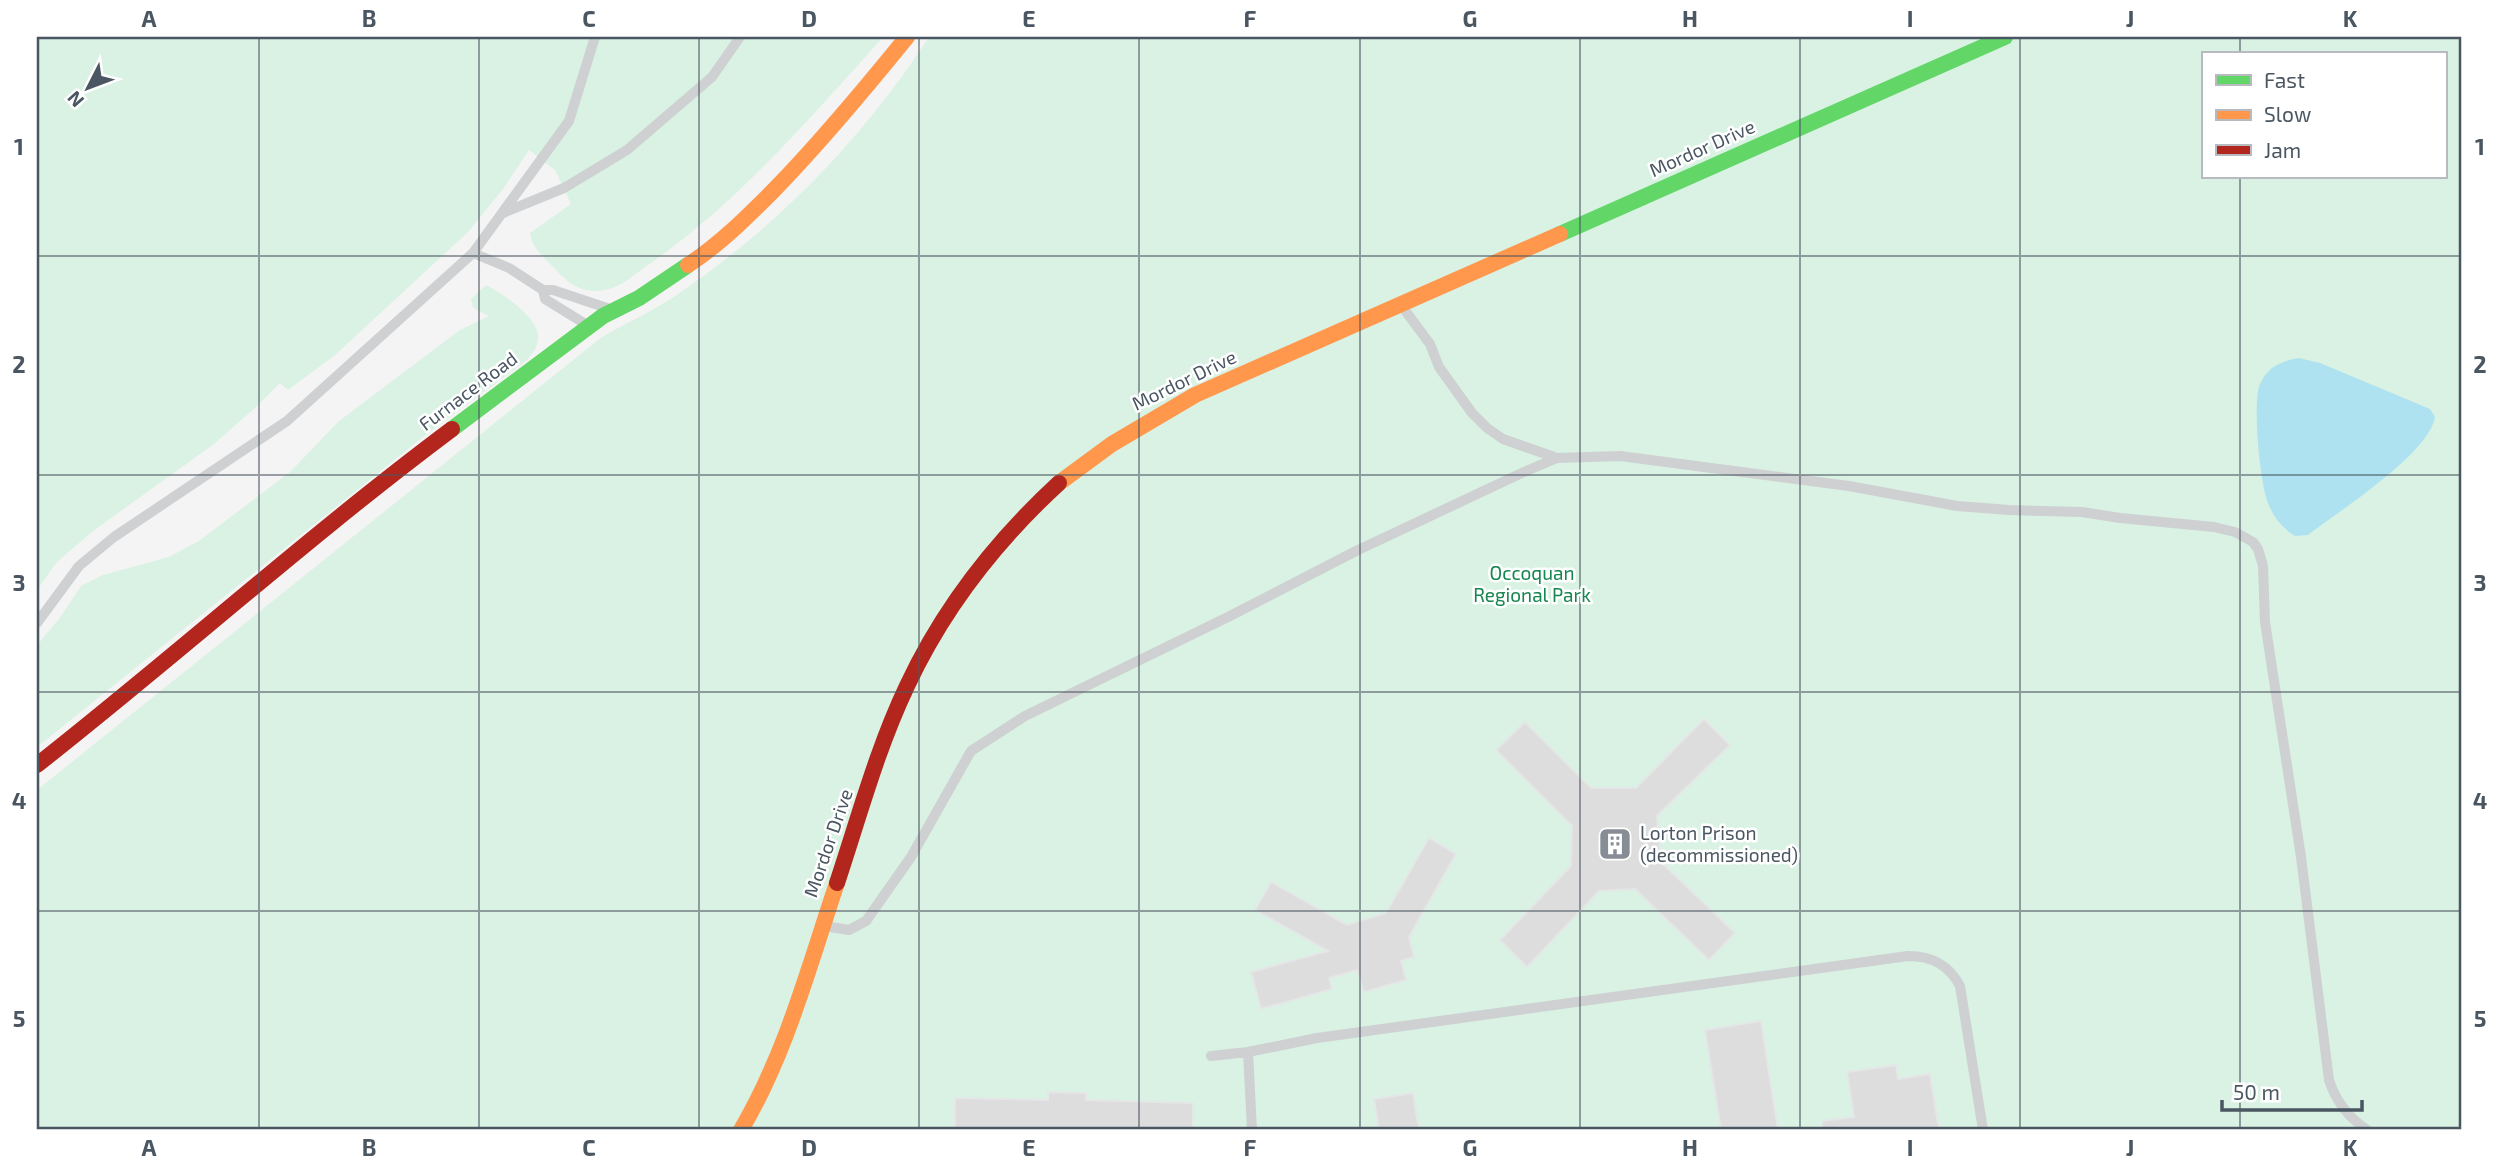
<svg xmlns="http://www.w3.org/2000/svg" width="2499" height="1167" viewBox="0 0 2499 1167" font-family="'Exo 2',sans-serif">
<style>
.green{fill:#d9f2e3;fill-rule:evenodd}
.water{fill:#aee2f0}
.building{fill:#ddddde;stroke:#e5e6e7;stroke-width:2}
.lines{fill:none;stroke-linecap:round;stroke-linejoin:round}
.lane{stroke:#ced0d2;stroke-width:10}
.fast{stroke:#63d668;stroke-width:16}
.slow{stroke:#ff974d;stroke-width:16}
.jam{stroke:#b3261e;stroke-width:16}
.grid{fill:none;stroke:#4a5661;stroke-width:2;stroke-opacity:0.55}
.labels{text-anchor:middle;stroke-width:5;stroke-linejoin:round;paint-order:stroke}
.street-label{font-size:19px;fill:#4a5661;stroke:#fff}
.park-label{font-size:19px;fill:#17864f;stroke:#fff}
.poi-label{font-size:19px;fill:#4a5661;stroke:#fff;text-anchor:start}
.neatline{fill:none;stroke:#4a5661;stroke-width:2.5}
.grid-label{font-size:23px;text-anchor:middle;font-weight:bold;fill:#4a5661}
</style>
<rect width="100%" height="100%" fill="#f4f4f4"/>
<path class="green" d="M37 37H883C810 118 736 205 645 267 633 276 619 288 604 290 584 294 570 285 557 271 546 259 532 249 530 233L571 204 555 170 529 150 503 189 468 232 335 355 288 390 280 383 255 408 214 444 93 531 56 563 37 590Z
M929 37H2462V1130H37V790L602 337C628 322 657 309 681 292 780 224 864 137 929 37ZM2203 54H2445V177H2203Z
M486 285C501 293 536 315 538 335 539 345 533 353 527 360L423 437 37 747V645L59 619 81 586 103 575 169 557 199 541 290 472 339 421 460 330 489 316 473 308 471 299Z"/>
<path class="water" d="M2299 358 2320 363 2430 409 2435 417C2429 454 2339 511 2308 535L2295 536C2282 528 2273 517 2268 503 2260 482 2252 403 2260 384 2268 366 2282 361 2299 358Z"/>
<path class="building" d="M1704 719 1730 745 1657 816 1661 862 1735 933 1709 960 1635 889 1599 891 1527 967 1500 940 1571 866 1572 826 1496 750 1525 722 1591 788H1636Z
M1429 838 1456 854 1409 937 1414 957 1401 961 1406 980 1364 992 1357 970 1329 978 1332 989 1261 1009 1251 972 1328 951 1255 910 1271 882 1347 925 1386 913Z
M1761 1021 1778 1130H1721L1705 1030Z
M1896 1065 1898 1079 1930 1074 1939 1130H1822V1121L1854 1117 1847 1072Z
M1048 1092 1086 1093V1100L1193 1103V1130L955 1129V1098L1048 1100Z
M1413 1093 1419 1130H1379L1374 1099Z"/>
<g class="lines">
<path class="lane" d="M503 213 564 188 627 150 712 77 740 37
M473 253 509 268 543 290H553L607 308
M543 290 545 299 587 325
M1401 305 1430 344 1439 367 1472 413 1487 428 1503 439 1557 458
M37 623 79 566 114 537 287 421 473 253 569 121 595 37
M824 926 849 930 866 921 911 857 971 751 1025 716 1228 617 1356 551 1524 472 1557 458 1620 456 1849 486 1957 506 2009 510 2082 512 2120 518 2214 527 2235 532 2253 542 2258 549 2263 566 2265 622 2301 857 2329 1080C2336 1102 2348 1117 2367 1130
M1248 1052 1252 1130
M1211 1056 1248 1052 1317 1038 1908 956C1932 956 1949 965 1960 986L1983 1130"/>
<path class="fast" d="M1560 234 2005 37
M452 429 603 316 639 298 688 265"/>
<path class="slow" d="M688 265C719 245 747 217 773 191 821 142 864 90 907 37
M1059 483 1112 444 1195 395 1560 234
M741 1130C786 1054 809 966 837 883"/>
<path class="jam" d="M37 765C177 655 309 536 452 429
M837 883C859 817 877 749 907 686 943 609 996 541 1059 483"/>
</g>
<path class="grid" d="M259 37V1130M479 37V1130M699 37V1130M919 37V1130M1139 37V1130M1360 37V1130M1580 37V1130M1800 37V1130M2020 37V1130M2240 37V54M2240 177V1130M37 256H2462M37 475H2462M37 692H2462M37 911H2462"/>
<defs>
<symbol id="building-square" viewBox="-11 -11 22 22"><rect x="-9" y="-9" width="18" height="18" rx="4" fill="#868d94" stroke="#fff"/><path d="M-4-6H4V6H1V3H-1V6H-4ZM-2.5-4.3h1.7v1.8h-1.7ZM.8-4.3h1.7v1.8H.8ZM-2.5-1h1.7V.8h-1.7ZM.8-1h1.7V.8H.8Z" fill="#fff"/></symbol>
</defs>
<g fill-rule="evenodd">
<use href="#building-square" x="1596" y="825" width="38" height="38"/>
</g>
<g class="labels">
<g class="street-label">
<text transform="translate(1702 148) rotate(-24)" y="7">Mordor Drive</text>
<text transform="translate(1184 380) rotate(-26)" y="7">Mordor Drive</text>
<text transform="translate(468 391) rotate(-37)" y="7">Furnace Road</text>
<text transform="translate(828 843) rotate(-71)" y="7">Mordor Drive</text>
</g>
<g class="park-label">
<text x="1532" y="580">Occoquan<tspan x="1532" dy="22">Regional Park</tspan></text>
</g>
<g class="poi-label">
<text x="1640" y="840">Lorton Prison<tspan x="1640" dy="22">(decommissioned)</tspan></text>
</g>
</g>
<rect width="2499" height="1167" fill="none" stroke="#ffffff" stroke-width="77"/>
<rect x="2202" y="52" width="245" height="126" fill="#ffffff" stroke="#b7bbc0" stroke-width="2"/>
<rect x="2216" y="75" width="35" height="10" fill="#63d668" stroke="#b7bbc0" stroke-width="2"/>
<text x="2264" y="88" font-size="21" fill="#4a5661">Fast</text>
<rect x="2216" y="110" width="35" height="10" fill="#ff974d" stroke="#b7bbc0" stroke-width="2"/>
<text x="2264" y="122" font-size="21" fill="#4a5661">Slow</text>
<rect x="2216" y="145" width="35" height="10" fill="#b3261e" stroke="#b7bbc0" stroke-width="2"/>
<text x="2264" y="158" font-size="21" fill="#4a5661">Jam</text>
<g transform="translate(88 88) rotate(228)" stroke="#ffffff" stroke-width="5" paint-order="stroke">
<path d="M0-5L12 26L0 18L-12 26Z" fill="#4a5661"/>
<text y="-10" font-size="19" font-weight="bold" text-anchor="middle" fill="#4a5661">N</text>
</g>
<path d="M2222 1100v10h140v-10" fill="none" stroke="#4a5661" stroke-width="3.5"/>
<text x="2233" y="1100" font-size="21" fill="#4a5661" stroke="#ffffff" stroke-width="5" paint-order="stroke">50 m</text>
<rect x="38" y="38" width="2422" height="1090" class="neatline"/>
<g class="grid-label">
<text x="149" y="27">A</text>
<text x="369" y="27">B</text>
<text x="589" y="27">C</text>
<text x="809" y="27">D</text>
<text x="1029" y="27">E</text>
<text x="1250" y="27">F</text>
<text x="1470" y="27">G</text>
<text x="1690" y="27">H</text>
<text x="1910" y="27">I</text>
<text x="2130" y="27">J</text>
<text x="2350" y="27">K</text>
<text x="19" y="155">1</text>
<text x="2480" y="155">1</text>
<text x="19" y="373">2</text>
<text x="2480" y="373">2</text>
<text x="19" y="591">3</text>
<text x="2480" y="591">3</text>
<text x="19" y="809">4</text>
<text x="2480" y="809">4</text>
<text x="19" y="1027">5</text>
<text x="2480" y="1027">5</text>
<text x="149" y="1156">A</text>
<text x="369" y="1156">B</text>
<text x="589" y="1156">C</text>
<text x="809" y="1156">D</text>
<text x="1029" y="1156">E</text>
<text x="1250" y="1156">F</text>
<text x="1470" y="1156">G</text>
<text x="1690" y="1156">H</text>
<text x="1910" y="1156">I</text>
<text x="2130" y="1156">J</text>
<text x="2350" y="1156">K</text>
</g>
</svg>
